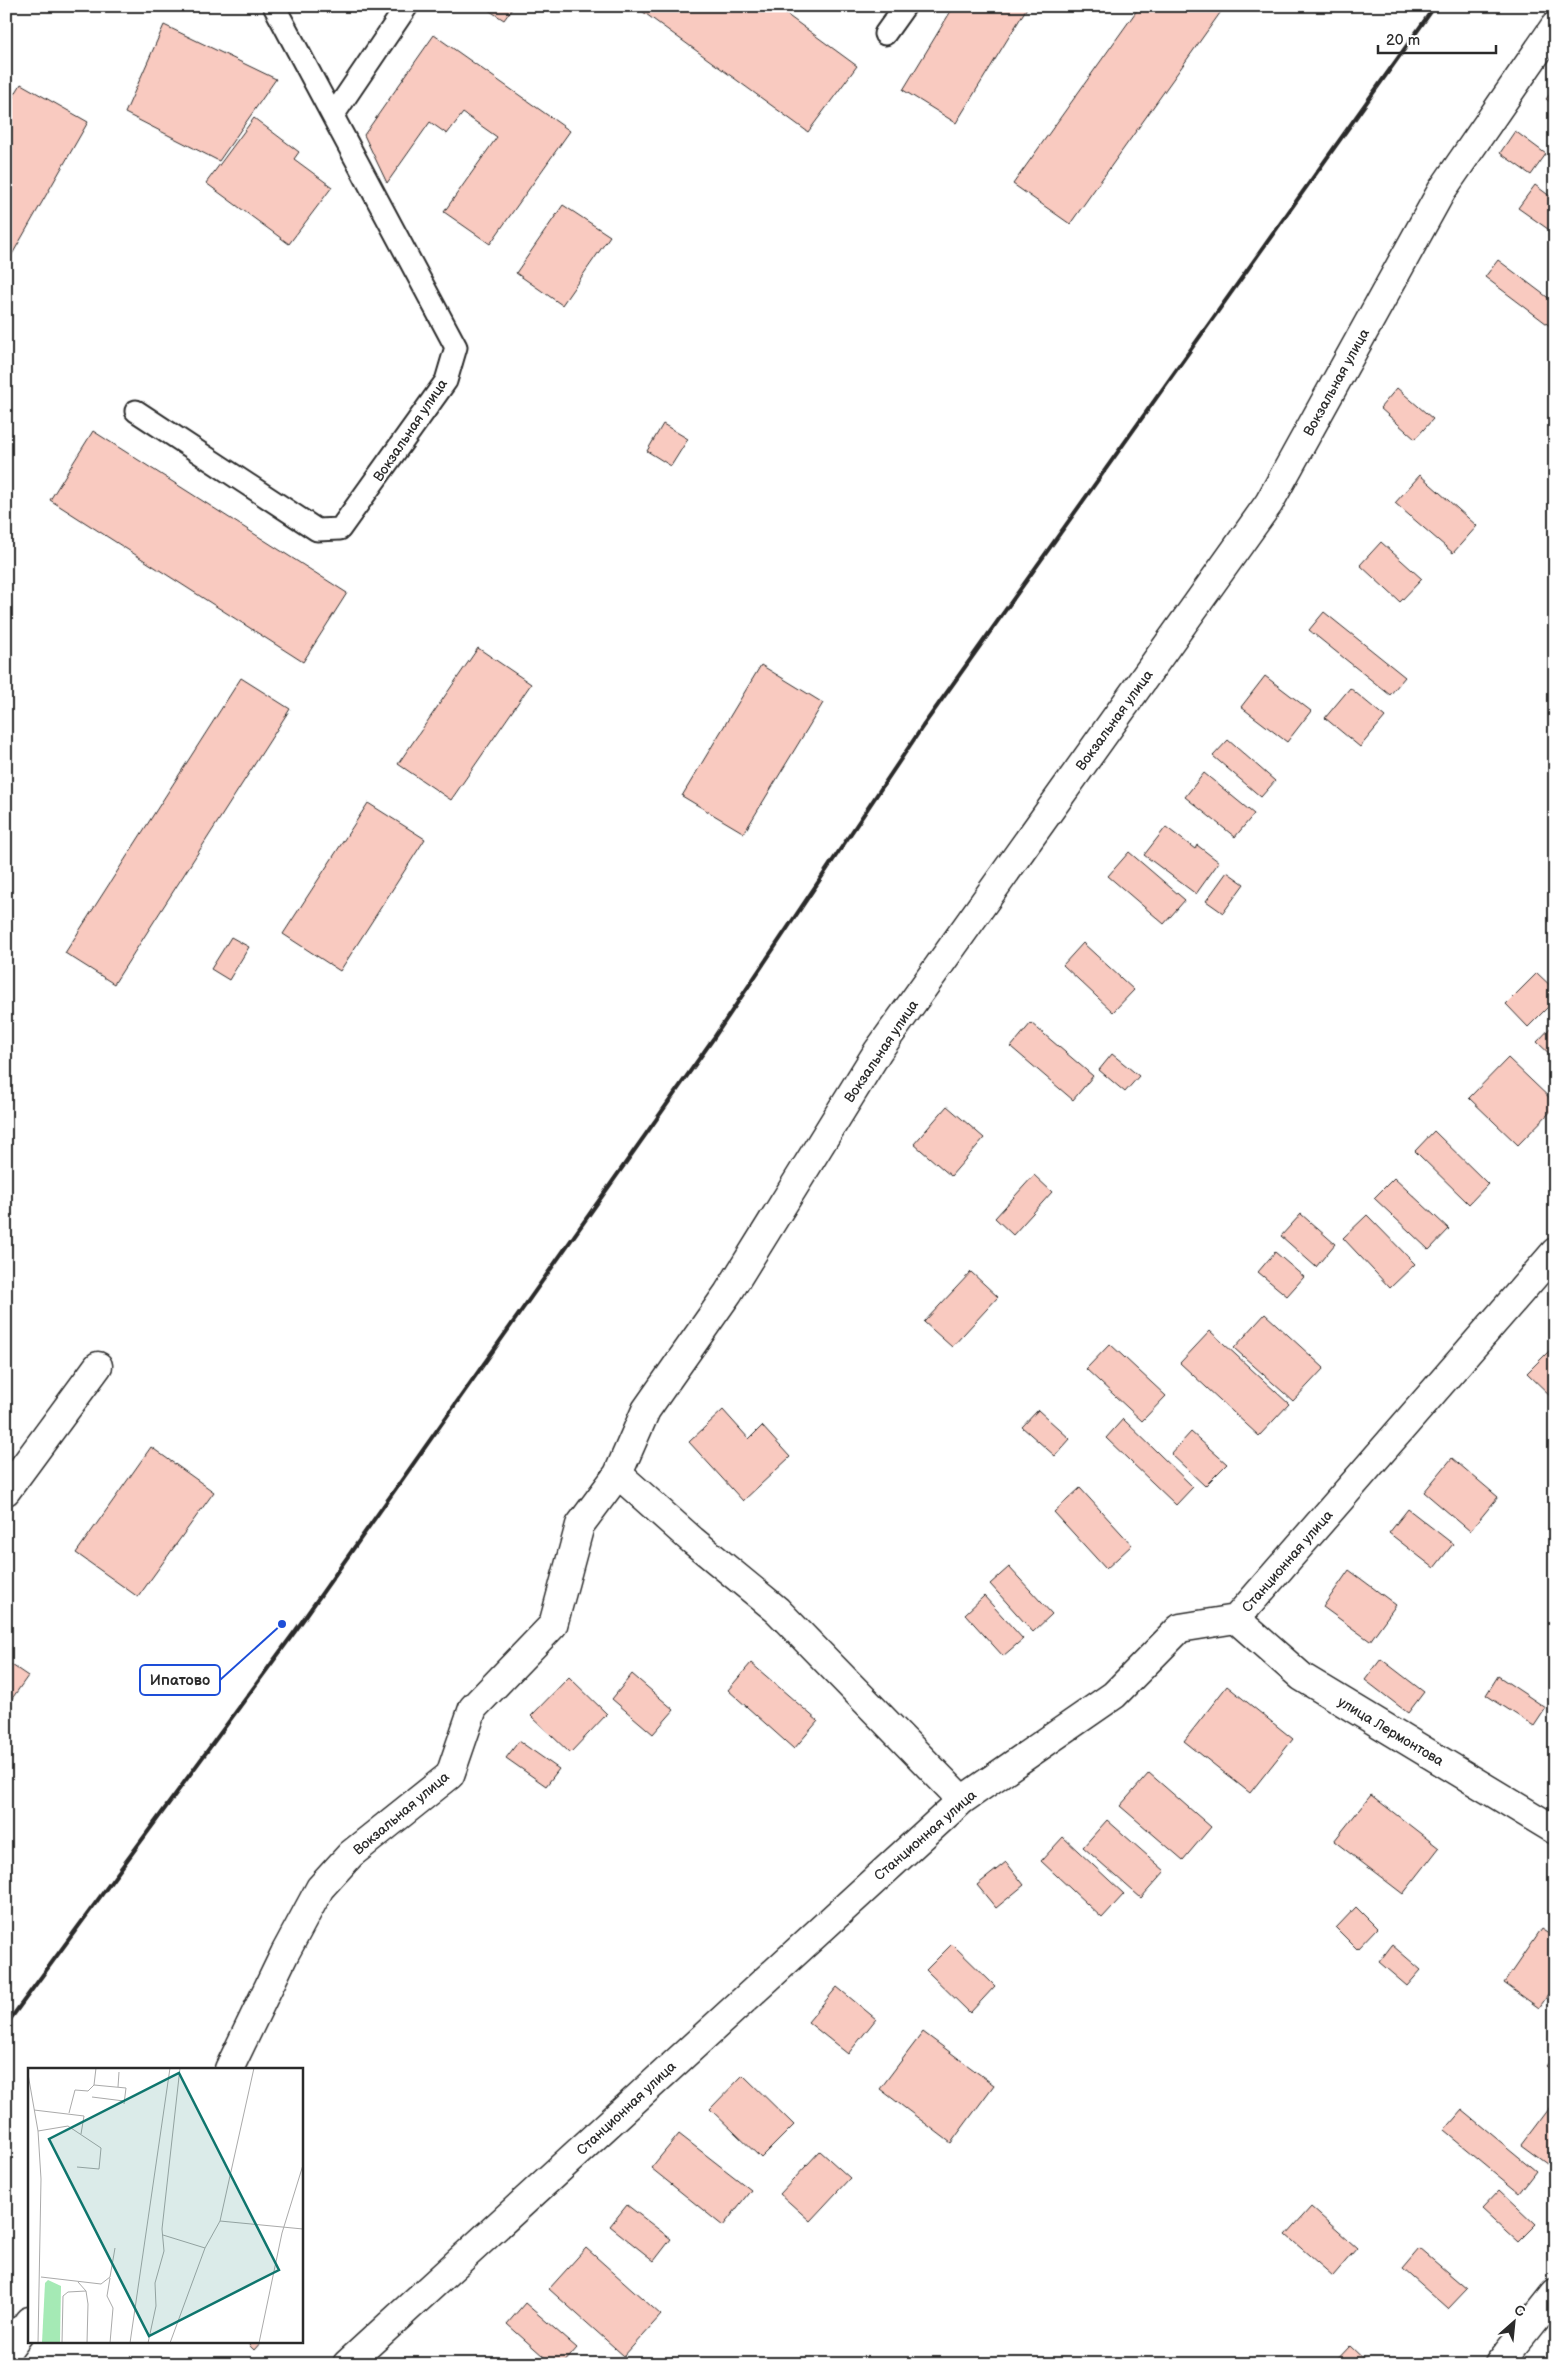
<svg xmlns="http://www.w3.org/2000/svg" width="1561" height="2370" viewBox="0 0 1561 2370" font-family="'Balsamiq Sans',sans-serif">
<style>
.building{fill:#f9cac0;stroke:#2b2b2b}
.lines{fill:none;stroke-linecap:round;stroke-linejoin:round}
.lane-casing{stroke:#2b2b2b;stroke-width:25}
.street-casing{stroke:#2b2b2b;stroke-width:31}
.lane{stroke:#fff;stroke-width:21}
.street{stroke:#fff;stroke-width:28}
.rail{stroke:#2b2b2b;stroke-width:4}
.labels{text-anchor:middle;stroke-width:4.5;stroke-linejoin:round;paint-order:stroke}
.street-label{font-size:14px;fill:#2b2b2b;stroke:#fff}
.inset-road{fill:none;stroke:#aaa;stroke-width:1}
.view{fill:#0f766e;fill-opacity:0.15;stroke:#0f766e;stroke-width:2.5}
.inset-edge{fill:none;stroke:#2b2b2b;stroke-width:2.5}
.leader{fill:none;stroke:#1d4ed8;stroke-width:2}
.callout-dot{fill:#1d4ed8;stroke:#fff;stroke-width:2}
.callout{fill:#fff;stroke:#1d4ed8;stroke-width:2}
.callout-label{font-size:15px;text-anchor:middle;font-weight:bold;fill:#2b2b2b}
</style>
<rect width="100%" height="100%" fill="#fff"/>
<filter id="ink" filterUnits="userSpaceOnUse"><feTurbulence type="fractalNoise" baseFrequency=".02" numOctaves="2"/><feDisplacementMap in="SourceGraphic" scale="10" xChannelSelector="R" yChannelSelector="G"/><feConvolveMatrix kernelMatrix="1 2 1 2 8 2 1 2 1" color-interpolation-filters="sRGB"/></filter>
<g filter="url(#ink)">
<path class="building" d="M482 6H514L504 20Z
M635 6H775L857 66 808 132Z
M954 6H1028L956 123 903 90Z
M1140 6H1225L1070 224 1013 184Z
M164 25 276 79 219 161 125 113Z
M434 35 570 131 490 244 444 212 497 137 463 113 447 134 430 122 387 183 364 135Z
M21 84 88 122 6 265V109Z
M1555 88V106L1546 99Z
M254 118 299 152 294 159 332 187 289 244 206 183Z
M1515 131 1546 154 1531 175 1500 153Z
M1535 185 1555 200V234L1518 208Z
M563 205 610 236 562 305 516 273Z
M1498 260 1555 303V330L1485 277Z
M1397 388 1433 419 1415 439 1380 408Z
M663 424 688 439 671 466 647 451Z
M93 431 347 593 303 662 50 500Z
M1420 475 1477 526 1453 553 1395 503Z
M1381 542 1422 579 1400 602 1360 565Z
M1324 612 1405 677 1390 695 1309 630Z
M478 648 531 684 451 800 398 764Z
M761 665 823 703 744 833 682 796Z
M1265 676 1311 711 1287 742 1241 707Z
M241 678 290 709 114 984 65 953Z
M1350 688 1385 717 1360 747 1325 718Z
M1228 740 1275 781 1261 797 1213 756Z
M1204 773 1254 814 1235 837 1185 797Z
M368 803 425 839 340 971 283 934Z
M1166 827 1195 849 1197 845 1219 862 1196 894 1144 855Z
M1129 852 1185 900 1164 924 1108 876Z
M1227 872 1244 884 1223 913 1206 901Z
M231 937 249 947 229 980 211 969Z
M1083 943 1134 990 1113 1012 1063 965Z
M1537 973 1555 990V1000L1528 1027 1506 1004Z
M1031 1023 1093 1076 1073 1100 1011 1047Z
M1555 1023V1059L1537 1042Z
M1112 1054 1139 1076 1125 1092 1099 1070Z
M1508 1058 1555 1103V1107L1518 1145 1469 1098Z
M947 1106 984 1138 951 1176 914 1144Z
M1434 1131 1488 1184 1469 1204 1415 1151Z
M1034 1175 1052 1192 1013 1235 995 1218Z
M1394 1178 1449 1229 1429 1250 1374 1198Z
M1301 1214 1335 1244 1316 1267 1281 1236Z
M1367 1215 1415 1264 1390 1288 1343 1238Z
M1275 1252 1304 1277 1287 1296 1258 1272Z
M971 1272 998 1297 952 1347 924 1322Z
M1265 1314 1324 1368 1293 1401 1234 1348Z
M1210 1331 1289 1404 1259 1436 1180 1363Z
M1110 1344 1166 1396 1142 1421 1086 1369Z
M1550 1350 1555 1354V1400L1527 1373Z
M723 1410 749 1439 762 1426 790 1457 743 1501 689 1442Z
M1038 1410 1070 1439 1055 1456 1022 1427Z
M1123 1419 1193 1487 1176 1505 1106 1438Z
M1191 1432 1227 1464 1205 1486 1171 1454Z
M151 1447 214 1492 138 1597 76 1553Z
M1452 1458 1498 1497 1470 1531 1424 1492Z
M1080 1488 1132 1545 1106 1569 1054 1512Z
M1408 1509 1453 1544 1434 1568 1389 1533Z
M1009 1567 1052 1614 1033 1632 990 1584Z
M1349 1570 1396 1605 1370 1641 1323 1607Z
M984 1596 1023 1639 1003 1656 965 1614Z
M1381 1659 1424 1692 1408 1713 1365 1680Z
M6 1661 28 1676 6 1707Z
M751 1663 818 1721 794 1749 728 1690Z
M632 1674 674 1710 653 1734 612 1699Z
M1498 1676 1546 1708 1534 1726 1486 1695Z
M569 1677 607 1714 570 1753 531 1716Z
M1227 1686 1293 1739 1250 1793 1184 1741Z
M519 1741 559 1769 546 1786 506 1758Z
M1149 1773 1211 1827 1183 1860 1120 1806Z
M1371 1795 1439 1848 1403 1894 1334 1841Z
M1107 1820 1165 1871 1141 1898 1083 1847Z
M1063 1837 1124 1894 1102 1918 1041 1861Z
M1006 1862 1024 1885 996 1908 977 1885Z
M1356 1907 1377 1928 1357 1949 1336 1928Z
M1541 1929 1555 1938V1985L1539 2008 1504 1983Z
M952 1944 995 1986 970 2013 926 1970Z
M1392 1945 1421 1970 1407 1986 1379 1962Z
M837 1987 876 2019 848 2054 808 2022Z
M923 2032 994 2085 951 2143 880 2089Z
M1555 2055V2073L1546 2066Z
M743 2075 794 2125 761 2158 710 2109Z
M1552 2104 1555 2106V2170L1521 2145Z
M1462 2110 1536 2171 1519 2193 1444 2131Z
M679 2134 751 2190 723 2226 651 2168Z
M820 2151 850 2178 810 2221 780 2194Z
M1500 2190 1536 2224 1518 2242 1482 2209Z
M627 2205 671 2239 654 2261 610 2226Z
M1311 2207 1357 2248 1333 2276 1286 2235Z
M586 2248 661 2315 624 2356 549 2289Z
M1420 2249 1467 2289 1448 2309 1403 2269Z
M525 2303 577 2348 563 2364H552L507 2324Z
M245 2341H262L254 2350Z
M1350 2346 1369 2364H1333Z"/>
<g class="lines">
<defs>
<path id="lane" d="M885 34 905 6
M334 114 407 6
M136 411 317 530 340 529 446 381 456 347 274 6"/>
<path id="street" d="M618 1474 692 1540 777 1610 962 1800
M6 1491 98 1366
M1236 1619 1302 1677 1555 1830
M229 2069 285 1953 320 1888 351 1854 450 1775 473 1708 553 1625 580 1525 618 1474 646 1410 728 1293 878 1051 1269 503 1442 190 1555 26
M6 2352 29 2321
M347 2364 962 1800 1114 1695 1180 1628 1236 1619 1555 1252
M1499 2364 1555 2294"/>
</defs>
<use href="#lane" class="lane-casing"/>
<use href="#street" class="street-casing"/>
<use href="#lane" class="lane"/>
<use href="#street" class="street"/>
<path class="rail" d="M6 2025 296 1630 713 1039 923 726 1435 6"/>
</g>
</g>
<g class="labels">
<g class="street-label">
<text transform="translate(1336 382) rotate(-61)" y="5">Вокзальная улица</text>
<text transform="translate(410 430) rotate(-56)" y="5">Вокзальная улица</text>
<text transform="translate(1114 720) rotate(-54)" y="5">Вокзальная улица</text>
<text transform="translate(881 1051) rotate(-56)" y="5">Вокзальная улица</text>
<text transform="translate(1287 1561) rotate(-49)" y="5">Станционная улица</text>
<text transform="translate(1391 1731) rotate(31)" y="5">улица Лермонтова</text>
<text transform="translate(401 1813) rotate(-40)" y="5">Вокзальная улица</text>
<text transform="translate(925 1835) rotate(-41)" y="5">Станционная улица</text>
<text transform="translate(626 2108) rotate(-43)" y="5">Станционная улица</text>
</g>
</g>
<g transform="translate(28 2068)">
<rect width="275" height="275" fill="#fff"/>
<path d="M20 212 33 218 32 275H14L17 215Z" fill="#a5eab5"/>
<path class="inset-road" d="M0 6 10 63 13 111 10 275M66 17 68 0M90 19 91 4M64 29 96 33M6 42 56 48 53 66M41 45 47 22 60 23 66 17 98 20 96 36M10 63 40 58 73 80 71 101 49 99M192 153 275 161M135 167 177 180M13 209 73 216 82 209 87 180M50 214 58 223 60 236 59 275M34 275 35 228 40 224 58 223M82 275 85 240 79 228 82 210M102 275 142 0M120 275 128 238 127 215 136 183 134 161 152 0M142 275 177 180 192 153 226 0M231 275 254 165 275 97"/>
<path class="view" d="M151 5 251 202 121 268 21 71Z"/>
<rect width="275" height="275" class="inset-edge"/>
</g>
<path class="leader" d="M282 1624L220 1680"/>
<circle class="callout-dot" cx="282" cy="1624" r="5"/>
<rect class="callout" x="140" y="1665" width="80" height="30" rx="5"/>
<g class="callout-label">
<text x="180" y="1685">Ипатово</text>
</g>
<rect width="1561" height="2370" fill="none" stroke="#fff" stroke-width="25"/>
<rect x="12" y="12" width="1536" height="2345" fill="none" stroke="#2b2b2b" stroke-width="2" filter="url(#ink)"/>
<g transform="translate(1514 2322) rotate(27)" stroke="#ffffff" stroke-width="4" paint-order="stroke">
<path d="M0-4L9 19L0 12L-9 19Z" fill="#2b2b2b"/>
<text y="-8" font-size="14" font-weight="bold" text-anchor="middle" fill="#2b2b2b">С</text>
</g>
<path d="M1378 45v8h118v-8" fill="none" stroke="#2b2b2b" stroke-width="2.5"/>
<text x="1386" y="45" font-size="15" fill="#2b2b2b" stroke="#ffffff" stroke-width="4" paint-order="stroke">20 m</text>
</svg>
